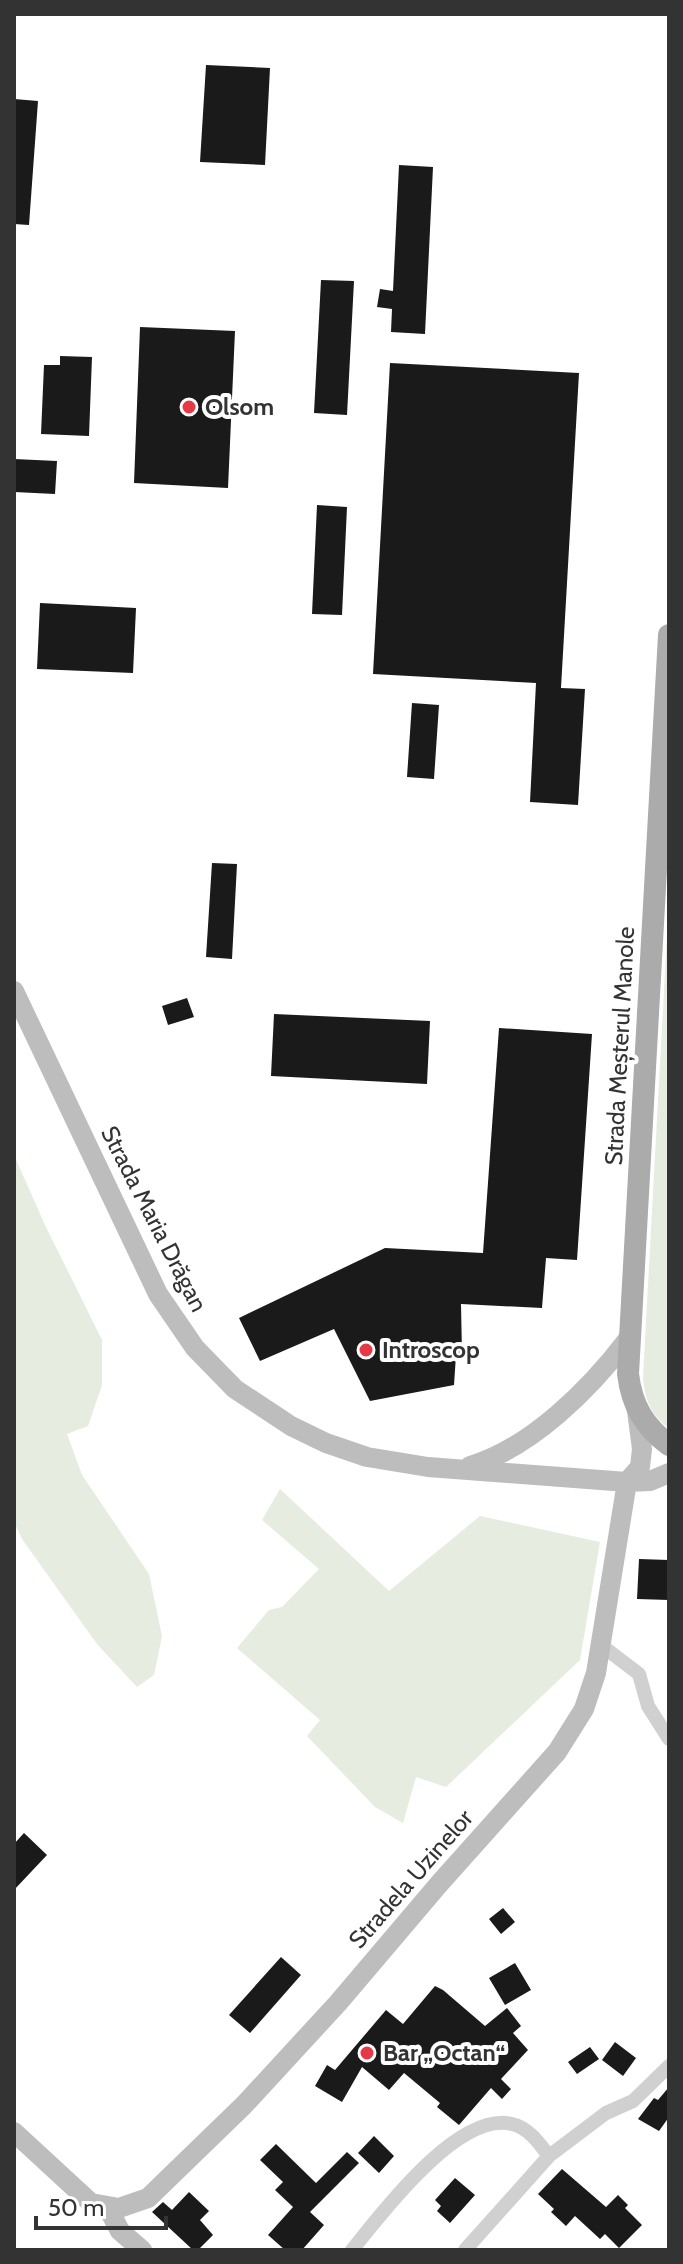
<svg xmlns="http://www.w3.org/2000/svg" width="683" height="2264" viewBox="0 0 683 2264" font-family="Cabin,sans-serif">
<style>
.green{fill:#e6ecdf}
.building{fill:#1a1a1a}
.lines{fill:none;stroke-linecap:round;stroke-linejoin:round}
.street{stroke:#d0d0d0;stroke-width:14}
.secondary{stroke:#bdbdbd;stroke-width:20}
.primary{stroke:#ababab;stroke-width:22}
.poi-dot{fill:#e63946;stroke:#fff;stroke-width:3}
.labels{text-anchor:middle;stroke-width:8;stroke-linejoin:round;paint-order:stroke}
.poi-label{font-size:24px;font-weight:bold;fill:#333;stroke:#fff;text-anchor:start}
.street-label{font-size:24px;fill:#333;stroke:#fff}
</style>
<rect width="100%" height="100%" fill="#fff"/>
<path class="green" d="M669 898V1428C651 1416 644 1397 643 1377Z
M14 1155 45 1225 102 1340V1385L88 1426 67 1434 82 1475 149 1574 162 1636 154 1675 137 1687 97 1644 22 1539 14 1522Z
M280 1489 389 1591 480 1516 600 1542 580 1660 446 1787 416 1777 403 1823 375 1807 307 1736 320 1720 237 1648 269 1610 282 1607 319 1569 262 1520Z"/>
<path class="building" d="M206 65 270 68 265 165 200 162Z
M14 99 38 101 29 225 14 224Z
M399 165 433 167 425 334 391 332 392 309 377 307 380 289 393 291Z
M321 280 354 281 347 415 314 413Z
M140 327 235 331 228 488 134 483Z
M60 356 92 357 89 436 41 434 44 365H60Z
M390 363 579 373 561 688 585 689 578 805 530 802 536 683 373 674Z
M14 459 57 461 55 494 14 492Z
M317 505 347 507 342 615 312 614Z
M40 603 136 608 133 673 37 669Z
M412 703 439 705 434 779 407 777Z
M212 863 237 864 232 959 206 957Z
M187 998 194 1017 168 1025 162 1006Z
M274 1014 430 1021 427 1084 271 1076Z
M499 1028 592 1034 577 1260 546 1258 542 1308 461 1304 462 1355H456L454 1385 370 1401 334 1329 260 1361 239 1318 385 1248 483 1253Z
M639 1559 669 1560V1600L637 1599Z
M24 1833 47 1855 14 1890V1844Z
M503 1908 515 1922 501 1934 489 1919Z
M281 1957 301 1975 250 2033 229 2015Z
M515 1963 531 1990 505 2005 489 1978Z
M435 1986 443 1990 485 2026 507 2008 521 2026 513 2033 528 2050 501 2079 511 2089 502 2099 491 2088 459 2125 437 2107 440 2103 404 2073 389 2090 362 2067 342 2102 315 2086 327 2065 335 2070 386 2010 403 2024Z
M615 2042 636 2058 623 2076 602 2060Z
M590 2047 599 2059 577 2074 568 2062Z
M669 2087V2117L659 2131 638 2119 654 2098 658 2100Z
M374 2136 394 2156 379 2173 358 2153Z
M276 2144 316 2183 347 2152 359 2163 310 2212 324 2225 302 2250H285L268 2235 293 2207 275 2190 283 2182 260 2160Z
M562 2169 606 2207 618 2195 628 2205 625 2208 642 2225 619 2248 605 2234 600 2239 575 2216 566 2226 551 2212 554 2209 538 2194Z
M455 2178 475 2195 450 2223 437 2211 441 2206 435 2200Z
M189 2192 209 2211 200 2220 213 2235 198 2250H193L152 2212 163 2202 172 2210Z"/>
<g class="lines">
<path class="street" d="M601 1645 639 1674 648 1706 669 1739
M352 2250C382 2213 458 2111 512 2124 529 2128 539 2143 549 2156
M465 2250 549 2156 606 2113 633 2101 669 2066"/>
<path class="secondary" d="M14 991 158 1294 195 1348 235 1389 291 1426 326 1443 367 1457 428 1467 627 1482 650 1481 669 1473
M470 1466C531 1448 590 1389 628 1339
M627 1482 640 1467 642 1449 637 1411
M14 2132 91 2203 119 2208 148 2198 244 2105 338 2003 439 1884 557 1752 584 1709 596 1673 627 1482
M108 2208 120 2231 142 2250"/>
<path class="primary" d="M669 635 628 1374C632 1406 644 1426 669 1445"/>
</g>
<g class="poi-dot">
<circle cx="189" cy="407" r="8"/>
<circle cx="366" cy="1350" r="8"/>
<circle cx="367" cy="2053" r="8"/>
</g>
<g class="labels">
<g class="poi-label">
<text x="205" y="415">Olsom</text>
<text x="382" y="1358">Introscop</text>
<text x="383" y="2061">Bar „Octan“</text>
</g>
<g class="street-label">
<text transform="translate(620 1046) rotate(-87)" y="8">Strada Meșterul Manole</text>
<text transform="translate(154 1219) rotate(63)" y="8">Strada Maria Drăgan</text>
<text transform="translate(411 1879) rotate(-49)" y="8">Stradela Uzinelor</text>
</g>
</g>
<rect width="683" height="2264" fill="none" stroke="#333333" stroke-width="32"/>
<path d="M36 2216v12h130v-12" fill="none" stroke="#333333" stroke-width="4"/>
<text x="48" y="2216" font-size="24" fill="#333333" stroke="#ffffff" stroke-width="6" paint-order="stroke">50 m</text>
</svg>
